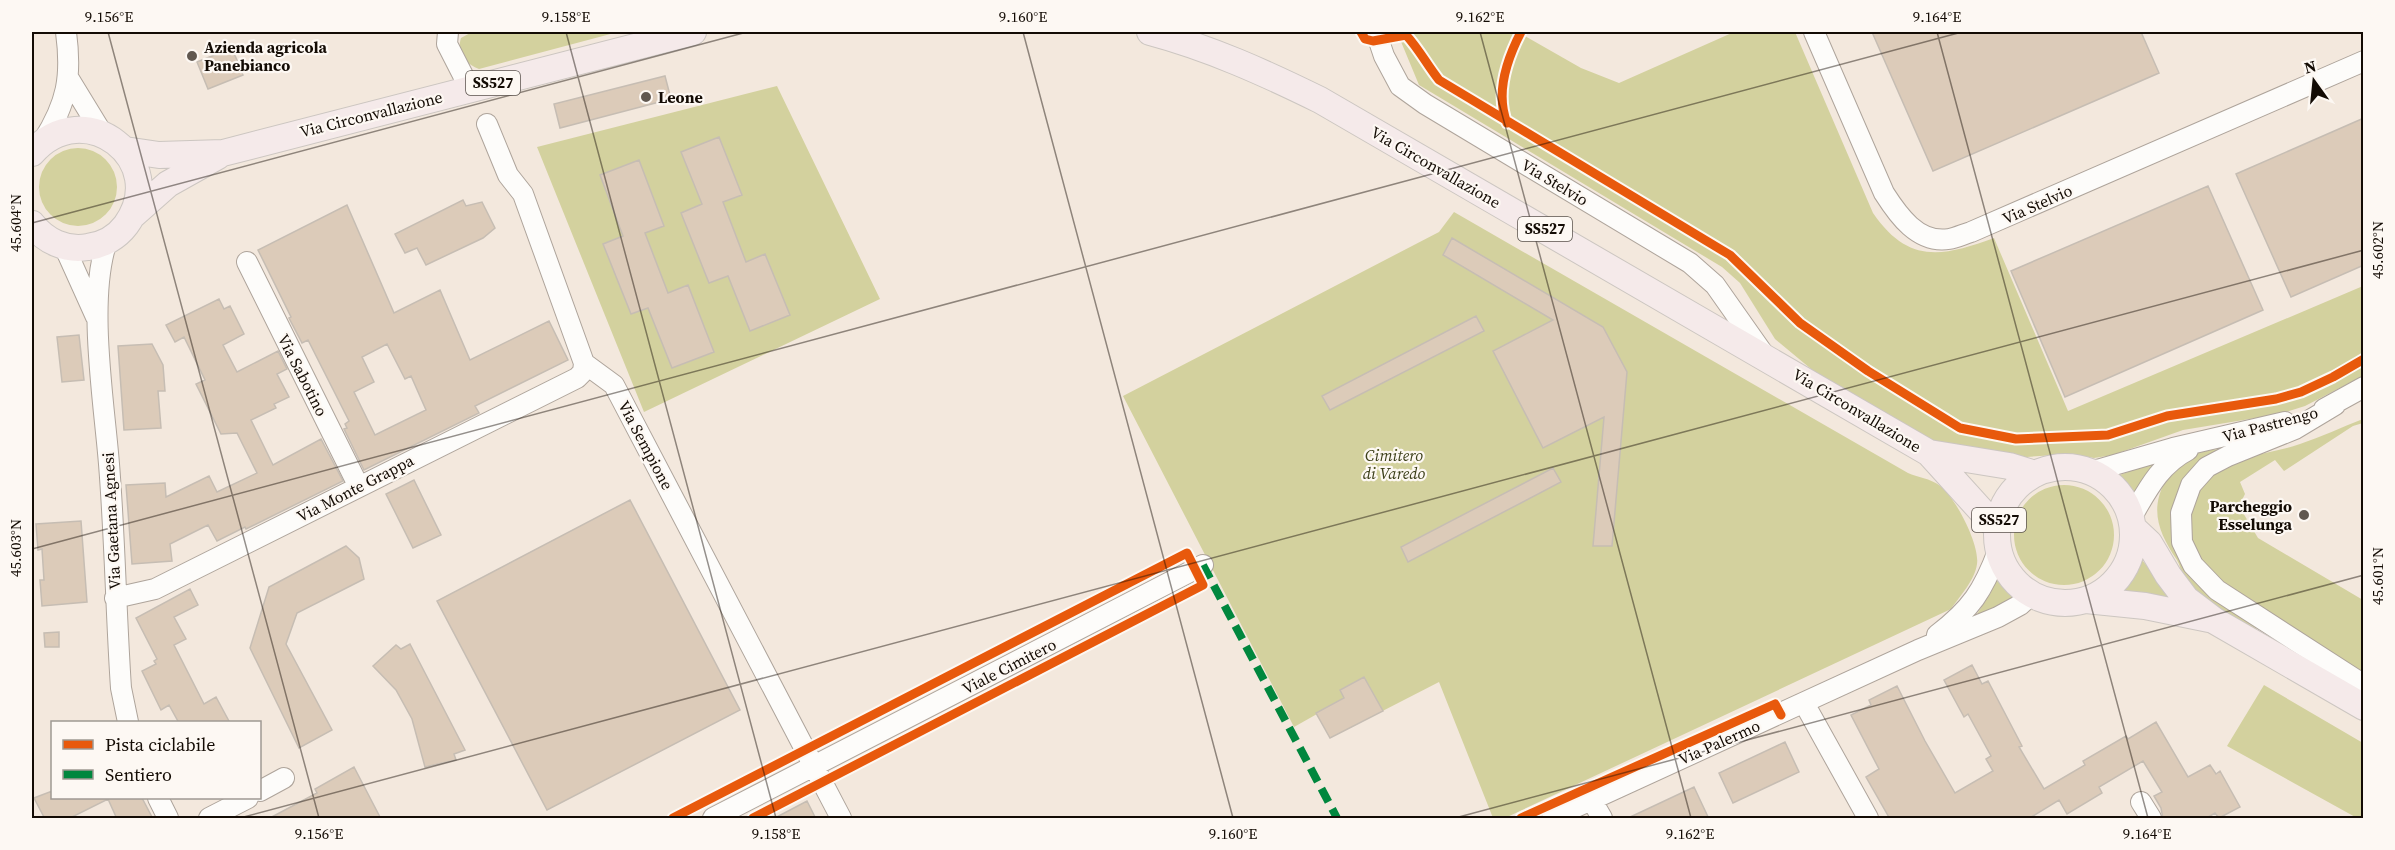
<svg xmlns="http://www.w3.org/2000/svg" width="2395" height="850" viewBox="0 0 2395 850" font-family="'Source Serif 4',serif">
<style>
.green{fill:#d3d19e}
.building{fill:#dccbb9;stroke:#c6bdb3;stroke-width:1.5;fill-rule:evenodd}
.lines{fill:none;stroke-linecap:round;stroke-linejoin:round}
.minor-casing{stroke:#aea49b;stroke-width:22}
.major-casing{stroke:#ccc6c1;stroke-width:28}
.minor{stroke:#fdfcfa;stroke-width:20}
.major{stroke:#f5eaea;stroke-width:26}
.quiet{stroke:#00873e;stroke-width:8;stroke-dasharray:15 8;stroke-linecap:butt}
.cycleway-casing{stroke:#fdf8f3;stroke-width:13}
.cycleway{stroke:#e8590c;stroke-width:9}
.ticks{fill:none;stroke:#130b04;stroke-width:1.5;stroke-opacity:0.45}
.poi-dot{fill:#615850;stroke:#fdf8f3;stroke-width:2}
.labels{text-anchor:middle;stroke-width:4.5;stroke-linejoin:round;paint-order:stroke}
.shield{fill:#fdf8f3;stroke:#59524c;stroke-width:1.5}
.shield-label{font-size:15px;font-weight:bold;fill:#130b04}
.poi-label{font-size:16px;font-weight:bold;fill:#130b04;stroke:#fdf8f3;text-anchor:start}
.street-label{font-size:16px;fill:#130b04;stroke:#fdf8f3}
.park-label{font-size:16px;font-style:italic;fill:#3c3f19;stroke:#fdf8f3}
.neatline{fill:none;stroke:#130b04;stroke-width:2}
.ticks-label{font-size:15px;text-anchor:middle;fill:#130b04}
</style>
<rect width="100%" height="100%" fill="#f3e8dd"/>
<path class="green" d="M472 32H618L479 69C465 63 456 54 461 38Z
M1397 32H1518L1581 68 1619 83 1734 32H1795L1873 213C1908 264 1942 257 1994 238L2068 411 2363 286V376L2305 406 2280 414 2183 430 2113 455 2094 458 2071 454 2010 458 1935 443 1828 383 1775 339 1740 283 1722 267 1419 85Z
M777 86 880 299 644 412 537 147Z
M39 187a39 39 0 1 1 78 0a39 39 0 1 1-78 0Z
M1454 212 1908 473C1917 477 1931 479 1939 485 1955 496 1980 545 1977 564 1975 580 1960 596 1951 609L1505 818H1493L1439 682 1330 738 1317 714 1294 727 1123 396 1439 232Z
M2363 419V423L2353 426 2284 471 2275 460 2240 482 2245 494 2239 506 2258 538 2363 600V676C2327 652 2216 590 2197 556 2189 539 2186 515 2194 498 2201 484 2213 470 2229 463 2251 454 2277 452 2300 444 2321 437 2342 427 2363 419Z
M2225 448 2210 456 2178 548 2259 625 2254 632C2232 619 2198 599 2184 577 2181 572 2180 565 2177 560 2160 535 2149 511 2165 482L2162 474C2185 455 2196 452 2225 448Z
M2153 462 2155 466 2136 495 2120 475Z
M2014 535a50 50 0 1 1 100 0a50 50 0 1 1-100 0Z
M2142 560 2174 598 2171 602 2122 593 2134 578Z
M1996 579 2015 601 1980 617 1977 614 1990 594Z
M2264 685 2363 743V818H2357L2227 746Z"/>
<path class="building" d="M1872 32H2141L2159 73 1933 171Z
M232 48 243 75 208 89 197 62Z
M665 76 671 99 560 128 554 104Z
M2364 118V265L2291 297 2236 174Z
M719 137 742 195 723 202 746 262 765 254 790 315 750 331 728 276 709 283 681 213 702 204 681 152Z
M639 160 664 226 645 233 668 293 688 285 714 352 672 368 648 308 631 314 603 244 623 236 600 175Z
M2208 186 2263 310 2065 397 2011 271Z
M463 200 466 206 482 202 495 228 483 238 426 265 417 248 405 253 395 234Z
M347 205 394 313 440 290 470 360 549 321 568 360 475 406 479 413 364 470 344 429 347 428 345 424 349 421 308 340 302 343 289 318 291 317 258 250ZM387 344 405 379 411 376 426 410 375 435 354 392 374 382 362 357Z
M1452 238 1603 327 1627 372 1612 546H1593L1604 417 1543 448 1493 351 1553 320 1443 255Z
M219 299 224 309 230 306 244 334 223 345 237 372 278 351 287 369 277 374 289 397 274 404 276 408 251 420 273 465 321 439 343 481 246 529 245 527 217 541 208 525 170 544 172 561 132 564 126 485 165 483 166 497 209 476 217 492 257 473 237 433 221 434 196 384 205 380 184 337 175 342 166 325Z
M1476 316 1484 331 1330 410 1322 396Z
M79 335 84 380 62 382 57 337Z
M152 344 163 365 165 391H158L161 428 124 430 118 346Z
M1553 468 1561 482 1408 562 1401 547Z
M414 480 441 535 413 548 386 494Z
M630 500 740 710 547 810 437 601Z
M81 521 87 602 42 606 40 580H44L42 549 38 550 36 524Z
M346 546 359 558 364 579 297 613 286 644 332 730 299 748 250 648 269 587Z
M190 589 198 605 174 617 186 639 174 645 204 704 216 697 230 723H179L169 705 161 710 142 671 156 664 154 661 157 659 136 618Z
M59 632V647H45L44 633Z
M410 644 465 750 454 754 456 760 425 767 412 719 396 690 373 666 396 645 401 649Z
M1972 665 1982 684 1988 681 2022 746 2019 747 2044 789 2085 765 2083 761 2126 736 2128 739 2156 722 2188 777 2210 765 2216 774 2220 771 2240 807 2219 818 2215 813 2205 819H2163L2161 808 2154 796 2162 792 2143 761 2099 787 2102 793 2067 814 2059 800 2028 819H1890L1866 777 1879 769 1851 715 1871 705 1869 700 1897 686 1925 741 1955 793 1993 771 1986 759 1991 756 1968 714 1964 717 1944 680Z
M1364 677 1383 711 1330 738 1316 713 1344 698 1340 690Z
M1785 742 1799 772 1733 803 1719 773Z
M354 767 381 819H268L317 793 315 789Z
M1694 787 1709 819H1626Z
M52 791V798H142L153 819H117L108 799 68 819H45L34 798Z
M807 801 816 819H773Z"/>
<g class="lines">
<defs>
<path id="minor" d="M448 32 447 44 470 89
M1376 32 1384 56 1400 86 1425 104 1690 263 1715 285 1765 356
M1814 32 1884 193C1898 215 1918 244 1949 239 1956 238 1964 234 1971 232L2364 61
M69 79 102 133
M487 124 508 175 523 194 584 363 614 385 841 818
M43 141C67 103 72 77 66 32
M107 241C87 300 104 401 109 464 115 539 116 614 121 688L128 722
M64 246 96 317
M247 262 359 487
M2335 405 2295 429 2228 456 2207 467 2191 485 2181 513 2182 542 2193 565 2217 590 2364 685
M2324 409 2364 387
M2090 472 2173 448 2285 422
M2131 518C2147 491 2159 465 2188 450
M115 598 155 589 577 378 583 372 584 363
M1937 635C1971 609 1983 591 1998 551
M1804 703 1868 818
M260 791 284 778
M158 798 168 818
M1591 799 1602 818
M2141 802 2151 818
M209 818 248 798
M713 818 1203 565
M1552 818 1918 650 1998 617 2020 605 2031 595"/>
<path id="major" d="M1150 32C1210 48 1265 73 1320 100L1929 453 1997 528
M125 150 159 155 223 153 693 32
M32 153C84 93 172 161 126 225 117 237 103 245 88 247 66 251 45 241 32 224
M133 215 168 184 218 156
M1929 453 2009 466 2035 474
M1997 535a68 68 0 1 1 136 0a68 68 0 1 1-136 0Z
M2133 528 2149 543 2168 575 2186 599 2215 621 2364 707
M2086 600 2145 606 2209 619"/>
</defs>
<use href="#minor" class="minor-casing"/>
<use href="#major" class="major-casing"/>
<use href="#minor" class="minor"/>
<use href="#major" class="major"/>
<path class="quiet" d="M1203 565 1337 818"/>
<defs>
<path id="cycleway" d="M1361 32 1365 39 1373 41 1406 35C1419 49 1427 65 1439 80L1730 255 1800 323 1868 371 1960 428 2016 439 2108 435 2167 416 2276 399 2301 392 2333 377 2364 359
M1507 123C1495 93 1507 59 1521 32
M673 818 1187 553 1203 585 753 818
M1521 818 1775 704 1781 715"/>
</defs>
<use href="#cycleway" class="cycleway-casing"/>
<use href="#cycleway" class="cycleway"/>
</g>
<path class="ticks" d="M108 32 319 818M566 32 776 818M1023 32 1233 818M1480 32 1691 818M1937 32 2148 818M32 223 747 32M32 549 1962 32M240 818 2364 250M1455 818 2364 575"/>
<g class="poi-dot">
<circle cx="192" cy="56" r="6"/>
<circle cx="646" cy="97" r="6"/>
<circle cx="2304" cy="515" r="6"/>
</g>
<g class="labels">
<g class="shield">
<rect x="466" y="71" width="54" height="24" rx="4.5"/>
<rect x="1518" y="217" width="54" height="24" rx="4.5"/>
<rect x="1972" y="508" width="54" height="24" rx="4.5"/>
</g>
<g class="shield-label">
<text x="493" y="88">SS527</text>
<text x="1545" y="234">SS527</text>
<text x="1999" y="525">SS527</text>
</g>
<g class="poi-label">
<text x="204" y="53">Azienda agricola<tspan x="204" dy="18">Panebianco</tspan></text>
<text x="658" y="103">Leone</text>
<text x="2292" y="512" text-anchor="end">Parcheggio<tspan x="2292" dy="18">Esselunga</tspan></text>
</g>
<g class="street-label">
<text transform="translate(371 114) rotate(-14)" y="6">Via Circonvallazione</text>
<text transform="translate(1436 167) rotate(30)" y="6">Via Circonvallazione</text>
<text transform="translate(1555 182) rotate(31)" y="6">Via Stelvio</text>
<text transform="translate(2037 204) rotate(-24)" y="6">Via Stelvio</text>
<text transform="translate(303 375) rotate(63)" y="6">Via Sabotino</text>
<text transform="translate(1857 410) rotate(31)" y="6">Via Circonvallazione</text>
<text transform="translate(2270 424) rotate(-15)" y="6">Via Pastrengo</text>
<text transform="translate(646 445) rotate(62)" y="6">Via Sempione</text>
<text transform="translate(355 488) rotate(-27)" y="6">Via Monte Grappa</text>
<text transform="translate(111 521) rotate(-93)" y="6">Via Gaetana Agnesi</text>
<text transform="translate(1009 666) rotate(-27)" y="6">Viale Cimitero</text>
<text transform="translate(1719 742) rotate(-24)" y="6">Via Palermo</text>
</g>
<g class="park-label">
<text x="1394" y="461">Cimitero<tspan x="1394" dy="18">di Varedo</tspan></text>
</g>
</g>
<rect width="2395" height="850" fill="none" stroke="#fdf8f3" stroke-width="66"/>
<rect x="51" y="721" width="210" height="78" fill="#fdf8f3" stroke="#9f9993" stroke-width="1.5"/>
<rect x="63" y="740" width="30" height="9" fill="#e8590c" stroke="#9f9993" stroke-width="1.5"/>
<text x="105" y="751" font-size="18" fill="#130b04">Pista ciclabile</text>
<rect x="63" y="770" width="30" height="9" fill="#00873e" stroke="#9f9993" stroke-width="1.5"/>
<text x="105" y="781" font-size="18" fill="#130b04">Sentiero</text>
<g transform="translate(2314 81) rotate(345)" stroke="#fdf8f3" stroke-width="4.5" paint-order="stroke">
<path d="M0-4.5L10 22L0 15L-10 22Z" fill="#130b04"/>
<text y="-9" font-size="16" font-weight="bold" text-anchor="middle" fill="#130b04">N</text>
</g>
<rect x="33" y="33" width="2329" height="784" class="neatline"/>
<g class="ticks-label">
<text x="109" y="22">9.156°E</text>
<text x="566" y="22">9.158°E</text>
<text x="1023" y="22">9.160°E</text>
<text x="1480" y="22">9.162°E</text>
<text x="1937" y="22">9.164°E</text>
<text transform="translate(16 223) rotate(-90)" y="5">45.604°N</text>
<text transform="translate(2378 250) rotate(-90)" y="5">45.602°N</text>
<text transform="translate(16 548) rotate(-90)" y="5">45.603°N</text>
<text transform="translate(2378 576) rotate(-90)" y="5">45.601°N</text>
<text x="319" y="839">9.156°E</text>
<text x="776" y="839">9.158°E</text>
<text x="1233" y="839">9.160°E</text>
<text x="1690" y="839">9.162°E</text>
<text x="2147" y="839">9.164°E</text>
</g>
</svg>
